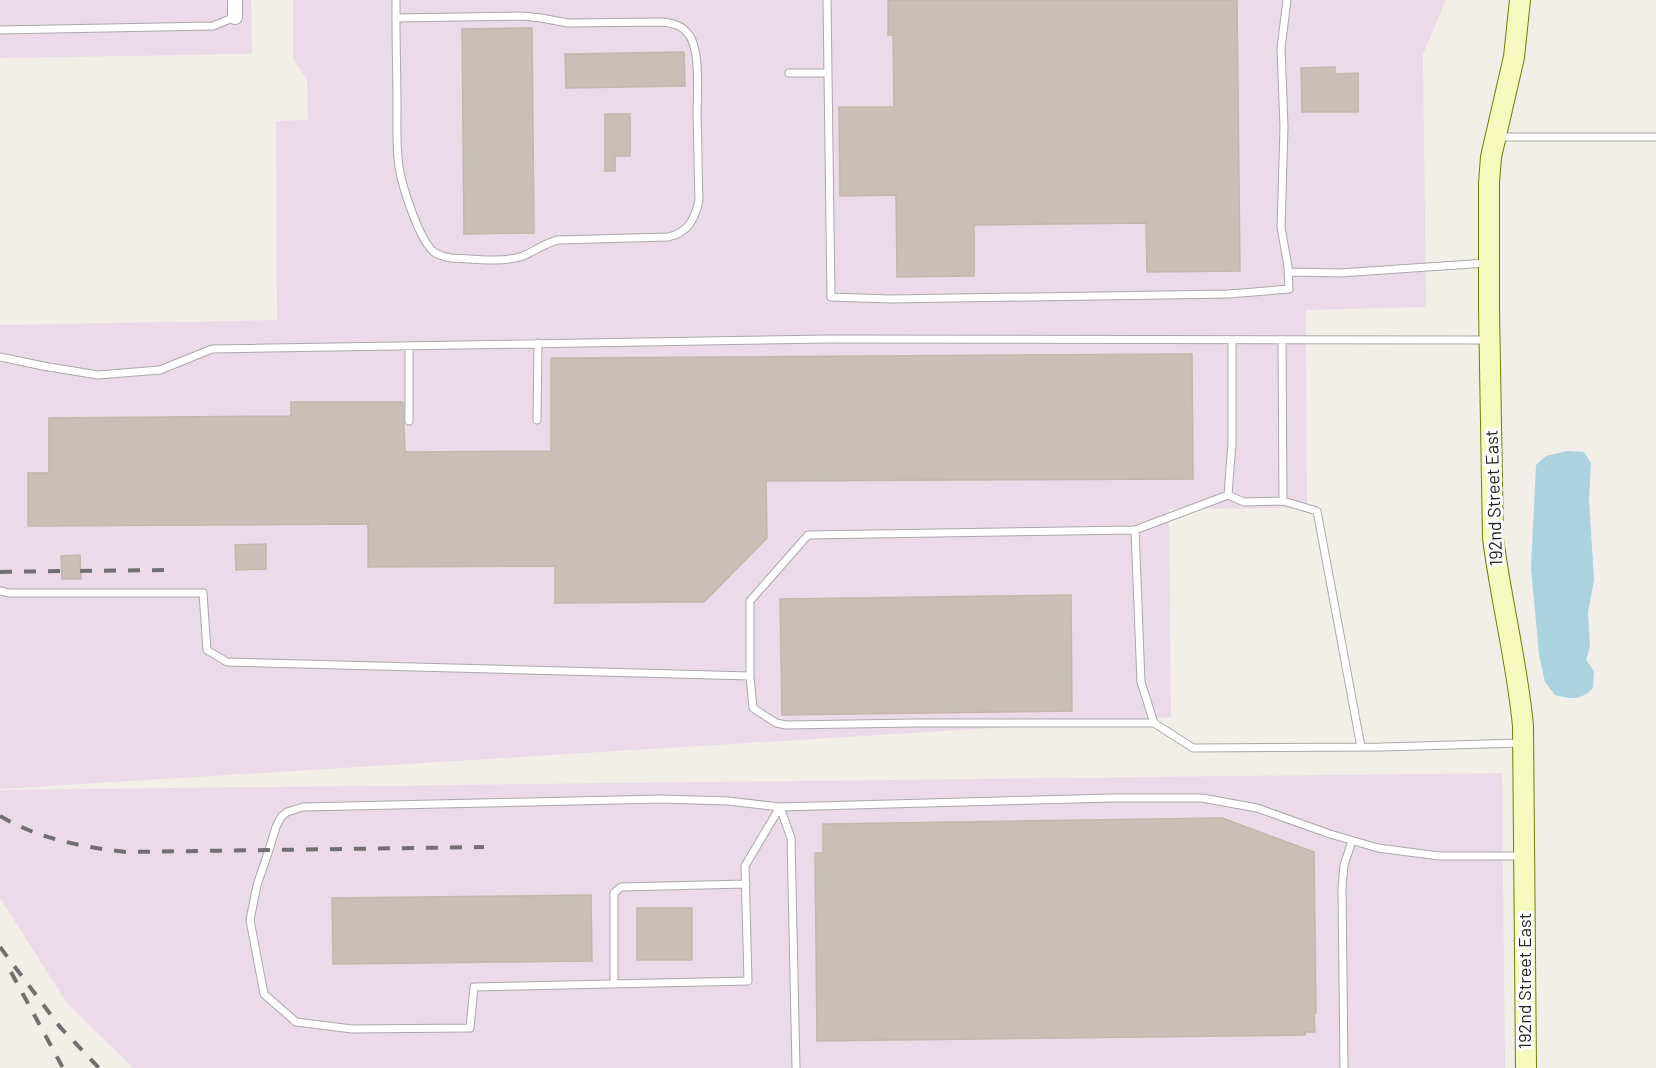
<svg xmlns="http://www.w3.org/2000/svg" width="1656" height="1068" viewBox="0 0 1656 1068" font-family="Barlow,sans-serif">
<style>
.industrial{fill:#ebdbe8}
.water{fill:#aad3df}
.building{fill:#c7bfb8;stroke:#c4b6ab;stroke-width:1.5}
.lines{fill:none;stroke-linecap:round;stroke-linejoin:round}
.lane-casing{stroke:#a9a9a9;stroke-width:9}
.street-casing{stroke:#a9a9a9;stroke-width:16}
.secondary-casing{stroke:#707d05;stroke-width:22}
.lane{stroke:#fff;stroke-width:7}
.street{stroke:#fff;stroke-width:14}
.secondary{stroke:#f7fabf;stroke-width:20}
.rail{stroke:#707070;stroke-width:4;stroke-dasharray:12 12;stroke-linecap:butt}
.labels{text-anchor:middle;stroke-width:6;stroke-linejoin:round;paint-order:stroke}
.street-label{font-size:18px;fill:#222;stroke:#fff}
</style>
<rect width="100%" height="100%" fill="#f2efe9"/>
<path class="industrial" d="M0 0H251L252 54 0 58Z
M293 0H1446L1423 54 1426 307 1306 310 1307 508 1169 509 1171 717 0 789V325L277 320 276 121 308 120 307 80 293 58Z
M1502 773 1505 1068H133L67 1003 0 898V790Z"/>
<path class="water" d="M1567 451 1584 452 1591 463 1589 499 1594 580 1588 612 1590 647 1586 660 1594 671 1593 688C1580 701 1573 699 1555 695L1545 682 1539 655 1531 568 1536 465 1546 456Z"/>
<path class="building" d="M888 0H1237L1240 271 1147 272 1146 223 974 225V276L897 277 896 195 840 196 839 107H894L893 35H888Z
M532 28 534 233 464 234 462 29Z
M684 52 685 86 566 88 565 54Z
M1335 67V74L1358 73V112H1302L1301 68Z
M605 114H630V156H615V171H605Z
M1192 354 1193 479 766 481 767 538 704 602 555 603V566L368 567V524L28 526V473H49V418L291 416V402H403L405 452 551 451V358Z
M266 544V569L236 570 235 545Z
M80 555 81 579H62L61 556Z
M1071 595 1072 711 782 715 780 599Z
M1222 818 1314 852 1316 1013H1314L1315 1032H1305V1035L817 1041 815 853H823V824Z
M591 895 592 961 333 964 332 898Z
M637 908H692V960H637Z"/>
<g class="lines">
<defs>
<path id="lane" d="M396 0V18C396 48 397 77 397 107 397 127 396 147 399 167 402 186 419 240 434 252 439 256 445 257 451 258 473 259 503 263 523 256 535 251 545 243 558 240L668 237C688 233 695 219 699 200 698 172 698 144 697 117 697 97 701 51 689 35 682 25 673 23 661 22L568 23 541 18 522 16 396 18
M827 0 831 297 890 299 1229 294 1289 289 1288 267 1281 227 1284 127 1281 48 1287 0
M0 30 213 26 235 17
M789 73H828
M1498 137H1656
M1288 272 1340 273 1486 263
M1282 340 1283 501
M409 346V421
M0 357 43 366 98 375 160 370 212 349 828 339 1487 340
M537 420 538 343
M1228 495 1232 443V340
M1135 530 1141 682 1154 723
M0 591 9 593H203L207 650 227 662 750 676
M1361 747 1317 511 1283 501 1244 502 1228 495 1135 530 808 535 750 601V676L753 708 776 723 786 725 915 723H1154L1193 748 1382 747 1521 743
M780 807 745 866 748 981 474 987 470 1028 352 1029 296 1022 264 994 250 920 257 885 269 850 276 827 281 817 287 812 303 807 661 799 728 801 780 807 1113 798H1202L1257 808 1330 834 1378 848 1439 856H1522
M780 807 791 838 796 1068
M614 984V893L621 887 746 884
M1344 1068 1342 888 1344 865 1352 841"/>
<path id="street" d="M235 17V0"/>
<path id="secondary" d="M1520 0 1514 57 1491 157 1489 183V309L1493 538C1501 601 1517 662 1523 726L1526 1068"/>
</defs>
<use href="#lane" class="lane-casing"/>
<use href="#street" class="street-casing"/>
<use href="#secondary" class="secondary-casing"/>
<use href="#lane" class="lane"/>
<use href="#street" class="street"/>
<use href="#secondary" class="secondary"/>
<path class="rail" d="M80 571 174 570
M0 572 61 571
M0 816C39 839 82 847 126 852L484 847
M0 947 60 1027 99 1068
M11 972 63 1068"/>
</g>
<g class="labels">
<g class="street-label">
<text transform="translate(1494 498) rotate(-92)" y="6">192nd Street East</text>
<text transform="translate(1525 981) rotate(-90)" y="6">192nd Street East</text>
</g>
</g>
</svg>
